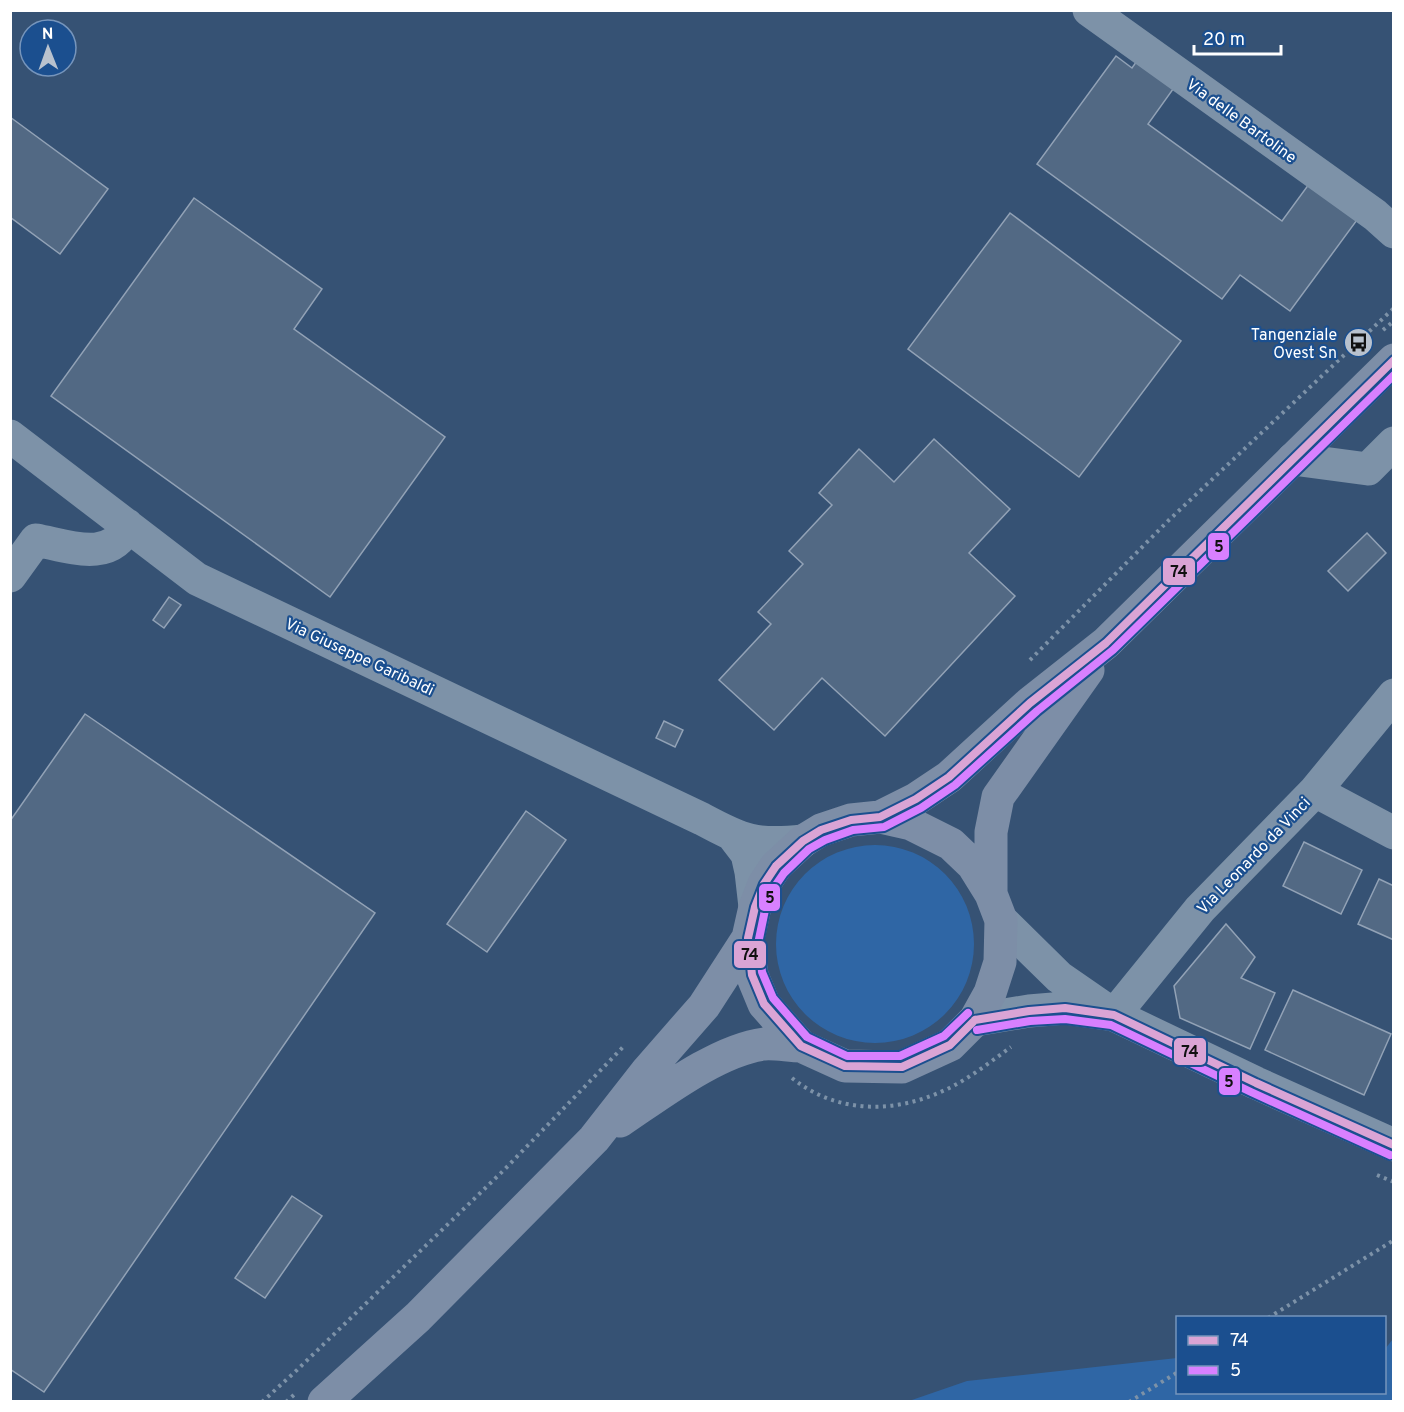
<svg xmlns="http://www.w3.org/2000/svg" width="1404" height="1412" viewBox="0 0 1404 1412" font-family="Overpass,sans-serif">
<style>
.green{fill:#2f66a5}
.building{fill:#526984;stroke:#92a2b6;stroke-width:1.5}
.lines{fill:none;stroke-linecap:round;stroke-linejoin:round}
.path{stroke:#7d92a8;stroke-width:4;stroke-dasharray:3 4.5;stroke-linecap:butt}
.minor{stroke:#7d92a8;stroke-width:33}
.major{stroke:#7d8ea7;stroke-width:33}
.bus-1-casing{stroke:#1b4f8f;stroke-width:12}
.bus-2-casing{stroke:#1b4f8f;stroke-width:12}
.bus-1{stroke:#daa4d5;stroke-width:8}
.bus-2{stroke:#d880ff;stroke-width:8}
.labels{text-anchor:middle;stroke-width:4.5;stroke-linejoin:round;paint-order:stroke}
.street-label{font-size:16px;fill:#fff;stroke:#1b4f8f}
.poi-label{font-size:16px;fill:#fff;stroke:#1b4f8f;text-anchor:end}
.line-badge{stroke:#1b4f8f;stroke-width:2}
.pale-badge-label{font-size:16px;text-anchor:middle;font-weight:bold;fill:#111}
</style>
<rect width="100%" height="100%" fill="#365274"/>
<path class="green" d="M776 944a99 99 0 1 1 198 0a99 99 0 1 1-198 0Z
M1393 1339V1401H909L967 1381 1177 1358 1178 1392H1384L1385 1349Z"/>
<path class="building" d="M1116 56 1132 68 1139 58 1176 85 1148 124 1282 221 1309 184 1357 220 1290 311 1240 275 1222 299 1037 164Z
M10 117 108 189 60 254 10 217Z
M194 198 322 289 294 329 445 437 330 597 51 396Z
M1010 213 1181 341 1079 477 908 349Z
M934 439 1010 509 969 553 1015 596 885 736 822 678 774 730 719 680 771 624 758 612 803 564 789 551 832 505 819 493 859 449 894 482Z
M1367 533 1386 553 1348 591 1328 571Z
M169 597 181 605 164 628 153 620Z
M85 714 375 913 44 1392 10 1369V821Z
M664 721 683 730 675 747 656 738Z
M526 811 566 840 487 952 447 924Z
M1304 842 1362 870 1341 914 1283 886Z
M1379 879 1394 886V940L1358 924Z
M1226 924 1255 957 1241 978 1275 993 1250 1049 1180 1018 1174 986Z
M1293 990 1391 1034 1364 1095 1265 1050Z
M292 1196 322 1216 265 1298 235 1278Z"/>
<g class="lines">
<path class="path" d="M1383 330 1394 321
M1030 660 1169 520 1394 308
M792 1078C837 1114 894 1114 945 1090 969 1079 990 1062 1011 1047
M1377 1175 1394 1182
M1268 1318 1394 1240
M262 1402 297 1370 504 1170 625 1045
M286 1402 295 1394
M1129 1402 1178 1372"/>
<path class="minor" d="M1089 10 1375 215 1394 232
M10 436 197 579 702 819C743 841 755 846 803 841
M1293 459 1368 469 1394 443
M10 576 36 540C68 546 112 564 127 525
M1315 791 1394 833
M734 837 747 854 751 872 755 907
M1001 920 1059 977 1114 1015 1256 1083 1394 1145
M1114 1015 1200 909 1315 791 1394 695
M975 1020 1029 1011 1065 1008 1107 1014"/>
<path class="major" d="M880 817 911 824 951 844 973 865 991 894 1001 920 1000 962 990 993 975 1020 950 1045 902 1067 845 1066 801 1046 764 1004 752 975 748 938 755 907 764 884 776 866 803 841 821 830 851 820 880 817 916 799 949 777 1030 703 1106 643 1394 360
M991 894V832L998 797 1088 670
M620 1121C659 1095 717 1050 764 1044 776 1043 789 1046 801 1046
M324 1402 418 1317 594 1139 648 1070 704 1006 748 938"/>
<defs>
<path id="bus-1" d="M975 1020 950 1045 902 1067 845 1066 801 1046 764 1004 752 975 748 938 755 907 764 884 776 866 803 841 821 830 851 820 880 817 916 799 949 777 1030 703 1106 643 1394 360
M975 1020 1029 1011 1065 1008 1114 1015 1256 1083 1394 1145"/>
<path id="bus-2" d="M968 1013 944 1036 900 1056H847L807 1037 773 998 762 972 759 939 765 910 773 889 784 873 809 849 825 840 853 830 884 827 921 808 955 785 1037 711 1113 650 1394 375
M977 1030 1030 1021 1065 1019 1111 1025 1251 1092 1390 1155"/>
</defs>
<use href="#bus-1" class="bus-1-casing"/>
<use href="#bus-2" class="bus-2-casing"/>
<use href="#bus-1" class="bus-1"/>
<use href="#bus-2" class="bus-2"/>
</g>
<defs>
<symbol id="bus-disc" viewBox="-11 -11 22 22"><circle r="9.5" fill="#b9c2ce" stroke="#1b4f8f"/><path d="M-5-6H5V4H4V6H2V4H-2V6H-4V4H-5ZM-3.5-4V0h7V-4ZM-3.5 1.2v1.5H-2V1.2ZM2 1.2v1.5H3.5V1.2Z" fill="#111"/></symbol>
</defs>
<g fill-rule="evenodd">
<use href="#bus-disc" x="1342" y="326" width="33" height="33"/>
</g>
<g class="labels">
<g class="street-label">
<text transform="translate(1242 120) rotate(36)" y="6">Via delle Bartoline</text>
<text transform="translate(360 656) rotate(25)" y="6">Via Giuseppe Garibaldi</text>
<text transform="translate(1253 855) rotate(-46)" y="6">Via Leonardo da Vinci</text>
</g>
<g class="poi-label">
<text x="1337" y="340">Tangenziale<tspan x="1337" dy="18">Ovest Sn</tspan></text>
</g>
</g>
<g class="line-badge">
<rect x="1207" y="532" width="23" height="29" rx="6" fill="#d880ff"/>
<rect x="1162" y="557" width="34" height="29" rx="6" fill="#daa4d5"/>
<rect x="758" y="883" width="23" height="29" rx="6" fill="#d880ff"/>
<rect x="733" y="940" width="34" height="29" rx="6" fill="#daa4d5"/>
<rect x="1173" y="1037" width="34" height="29" rx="6" fill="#daa4d5"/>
<rect x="1218" y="1067" width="23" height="29" rx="6" fill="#d880ff"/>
</g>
<g class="pale-badge-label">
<text x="1219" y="552">5</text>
<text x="1179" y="577">74</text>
<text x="770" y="903">5</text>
<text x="750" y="960">74</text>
<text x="1190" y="1057">74</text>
<text x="1229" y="1087">5</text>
</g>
<rect width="1404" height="1412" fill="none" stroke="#ffffff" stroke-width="24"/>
<rect x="1176" y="1316" width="210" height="78" fill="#1b4f8f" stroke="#7695bc" stroke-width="1.5"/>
<rect x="1188" y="1336" width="30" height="9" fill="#daa4d5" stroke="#7695bc" stroke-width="1.5"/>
<text x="1230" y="1346" font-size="18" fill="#ffffff">74</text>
<rect x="1188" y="1366" width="30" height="9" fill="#d880ff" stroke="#7695bc" stroke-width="1.5"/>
<text x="1230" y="1376" font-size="18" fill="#ffffff">5</text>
<g transform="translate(48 48) rotate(359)"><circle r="28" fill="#1b4f8f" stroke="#7695bc" stroke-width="1.5"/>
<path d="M0-4.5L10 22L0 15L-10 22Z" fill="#b9c2ce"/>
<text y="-9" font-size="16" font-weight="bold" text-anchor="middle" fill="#ffffff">N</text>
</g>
<path d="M1194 45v9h87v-9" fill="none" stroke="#ffffff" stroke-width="3"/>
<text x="1203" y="45" font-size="18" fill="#ffffff" stroke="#1b4f8f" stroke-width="4.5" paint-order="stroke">20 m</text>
</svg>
